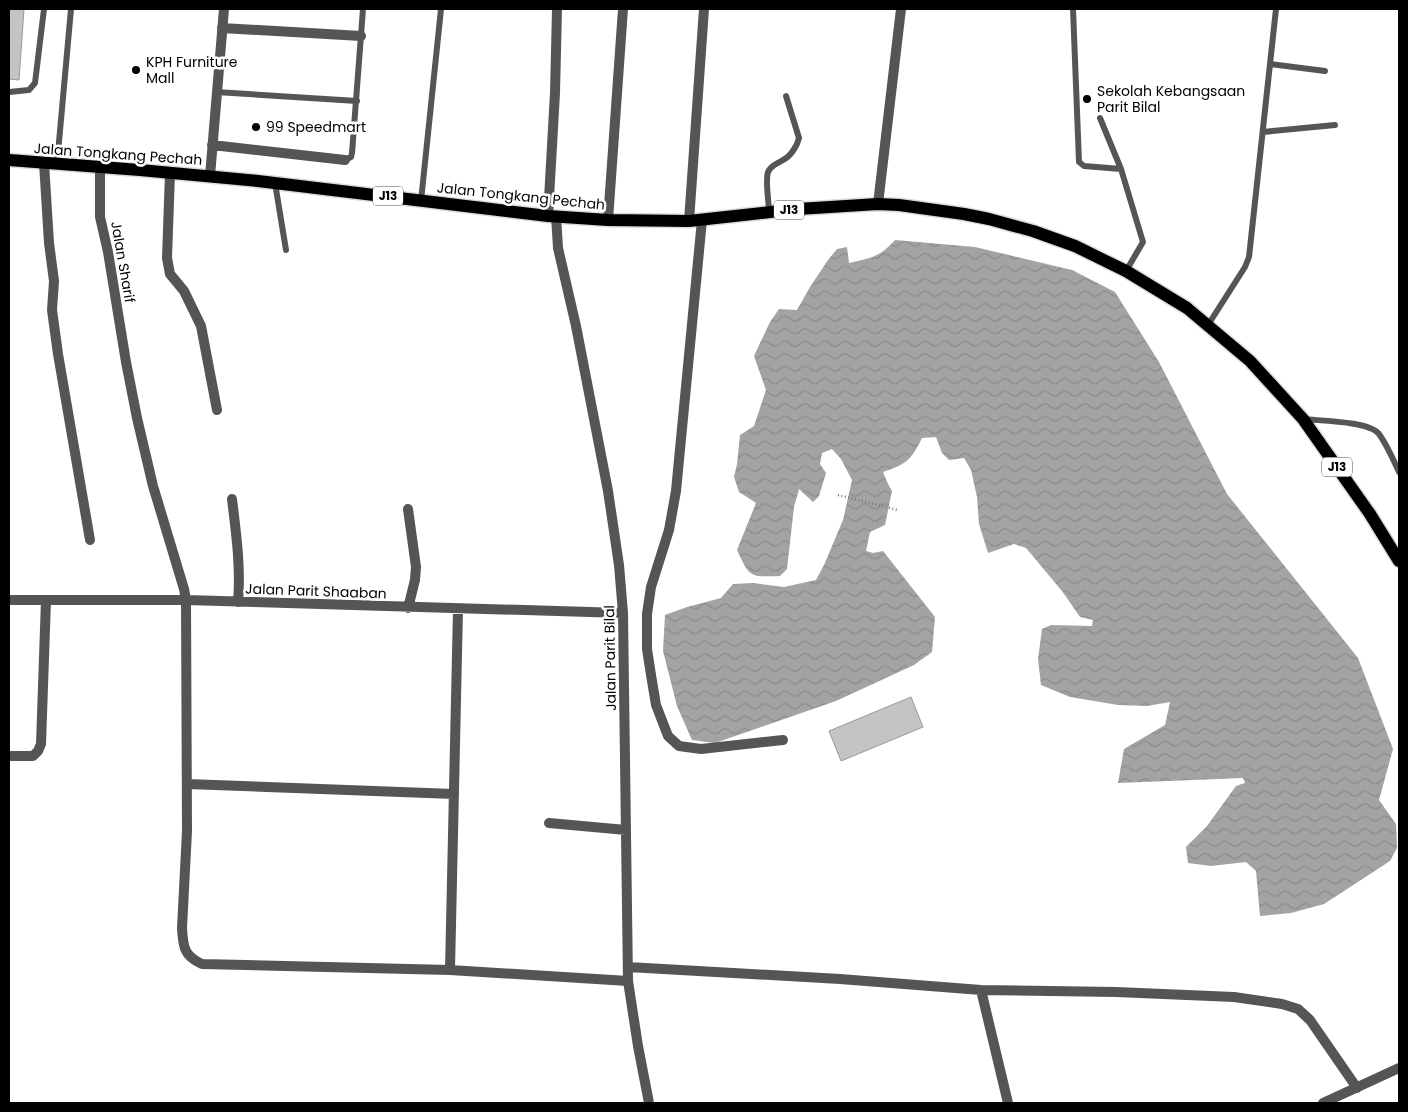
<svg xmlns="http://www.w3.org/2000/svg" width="1408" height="1112" viewBox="0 0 1408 1112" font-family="Poppins,sans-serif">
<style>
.water{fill:url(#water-waves)}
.building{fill:#c4c4c4;stroke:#999}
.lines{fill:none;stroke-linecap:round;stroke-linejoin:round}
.primary-casing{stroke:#dbdbdb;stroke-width:15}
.path{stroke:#777;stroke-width:2.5;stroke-dasharray:1 2.5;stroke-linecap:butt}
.service{stroke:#555;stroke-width:6}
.minor{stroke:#555;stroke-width:10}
.primary{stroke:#000;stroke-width:12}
.poi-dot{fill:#000;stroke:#fff;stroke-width:2}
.labels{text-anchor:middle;stroke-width:5;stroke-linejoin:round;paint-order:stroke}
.shield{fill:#fff;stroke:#4c4c4c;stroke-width:1}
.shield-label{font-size:12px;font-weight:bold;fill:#000}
.poi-label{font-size:14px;fill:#000;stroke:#fff;text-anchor:start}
.street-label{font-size:14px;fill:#000;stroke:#fff}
</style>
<defs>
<pattern id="water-waves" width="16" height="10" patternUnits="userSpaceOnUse" patternTransform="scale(1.25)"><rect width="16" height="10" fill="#a3a3a3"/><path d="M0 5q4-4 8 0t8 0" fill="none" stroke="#8b8b8b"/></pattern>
</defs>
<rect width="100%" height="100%" fill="#fff"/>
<path class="water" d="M895 240 975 247 1072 270 1115 292 1159 362 1227 494 1358 658 1393 749 1379 800 1396 824 1397 848 1390 861 1324 904 1291 913 1260 916 1256 871 1246 862 1211 866 1188 863 1186 847 1207 826 1236 786 1245 783 1243 778 1118 783 1124 749 1165 725 1170 702 1147 706 1118 705 1070 697 1041 685 1038 659 1042 629 1051 625 1092 626 1093 620 1080 617 1062 591 1026 548 1014 544 988 553 979 524 977 497 971 470 964 458 949 460 942 453 936 437 922 438C911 460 907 464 883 472L888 484 892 491 885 525 870 532 866 551 873 553 883 551 935 617 932 652 914 665 836 701 715 743 692 740 677 706 663 651 665 615 687 607 721 598 733 584 753 583 784 587 816 580 824 565 843 520 852 480 841 459 832 449 822 453 820 464 826 473 819 496 813 502 799 489 794 507 787 569 780 576C750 577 750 578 737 550L756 503 739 492 734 477 737 464 740 435 754 426 766 390 754 356 770 322 779 309 797 310 810 287 828 260 837 249 847 247 849 263C870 258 879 258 895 240Z"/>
<path class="building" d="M9 9H24L19 80 9 79Z
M911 697 923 727 841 761 829 731Z"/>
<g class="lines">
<defs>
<path id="primary" d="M9 160 140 170 258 181 548 216 608 220 689 221 798 209 878 204 899 205 964 214 989 219 1033 231 1075 246 1126 271 1187 308 1250 361 1303 419 1370 514 1399 561"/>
</defs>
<use href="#primary" class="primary-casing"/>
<path class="path" d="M838 495 898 510"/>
<path class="service" d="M1073 9 1079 162 1084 166 1121 169
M1270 64 1325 71
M9 92 29 90 35 83 44 9
M216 92 357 101
M1100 118 1121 169 1143 242 1126 271
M1263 132 1335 125
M345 160 351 157 352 153 363 9
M57 164 71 9
M275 183 286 250
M421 201 441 9
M769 212C769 202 765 181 768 172 771 165 777 164 783 160 791 156 797 146 799 138L786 96
M1208 325 1245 267 1249 257 1276 9
M1303 419C1320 421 1369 421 1379 434 1387 445 1393 459 1399 472"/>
<path class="minor" d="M222 28 361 36
M212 145 345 160
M44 163 49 243 54 281 52 310 58 354 90 540
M100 167V217L108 252 126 362 137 418 153 486 184 589 186 600 187 831 182 928C183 947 184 956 202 964L450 970 628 981
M170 173 167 258 170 274 184 291 201 326 217 410
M210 176 224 9
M878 204 901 9
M548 216 555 93 557 9
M556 216 558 248 576 326 608 491 619 565 623 613 628 981 638 1046 649 1103
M608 220 623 9
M702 220 676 491 669 530 651 587 647 614V649L651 675 656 705 668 736 679 746 701 749 783 740
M689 221 704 9
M232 499C236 532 241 568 238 602
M9 600H186L623 613
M408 608 415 580 416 567 408 509
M9 756H33L38 751 41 744 46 600
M187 784 454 794
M549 823 626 830
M628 967 840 979 981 990 1116 992 1234 997 1282 1004 1298 1009 1310 1020 1357 1088
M450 970 458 609
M981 990 1008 1103
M1323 1103 1399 1068"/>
<use href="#primary" class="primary"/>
</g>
<g class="poi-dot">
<circle cx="136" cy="70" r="5"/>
<circle cx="1087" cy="99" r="5"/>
<circle cx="256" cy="127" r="5"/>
</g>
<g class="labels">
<g class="shield">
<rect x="373" y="186.5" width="30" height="19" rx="4"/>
<rect x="774" y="200.5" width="30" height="19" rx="4"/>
<rect x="1322" y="457.5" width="30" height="19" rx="4"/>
</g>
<g class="shield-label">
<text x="388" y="200">J13</text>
<text x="789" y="214">J13</text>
<text x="1337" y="471">J13</text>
</g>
<g class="poi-label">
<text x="146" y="67">KPH Furniture<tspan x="146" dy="16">Mall</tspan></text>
<text x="1097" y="96">Sekolah Kebangsaan<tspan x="1097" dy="16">Parit Bilal</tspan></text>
<text x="266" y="132">99 Speedmart</text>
</g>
<g class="street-label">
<text transform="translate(118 154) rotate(4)" y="5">Jalan Tongkang Pechah</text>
<text transform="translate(521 196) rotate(6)" y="5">Jalan Tongkang Pechah</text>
<text transform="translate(123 262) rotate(80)" y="5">Jalan Sharif</text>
<text transform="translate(316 591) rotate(2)" y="5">Jalan Parit Shaaban</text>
<text transform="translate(610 658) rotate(-91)" y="5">Jalan Parit Bilal</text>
</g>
</g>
<rect width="1408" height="1112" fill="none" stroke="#000000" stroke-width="20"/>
</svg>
